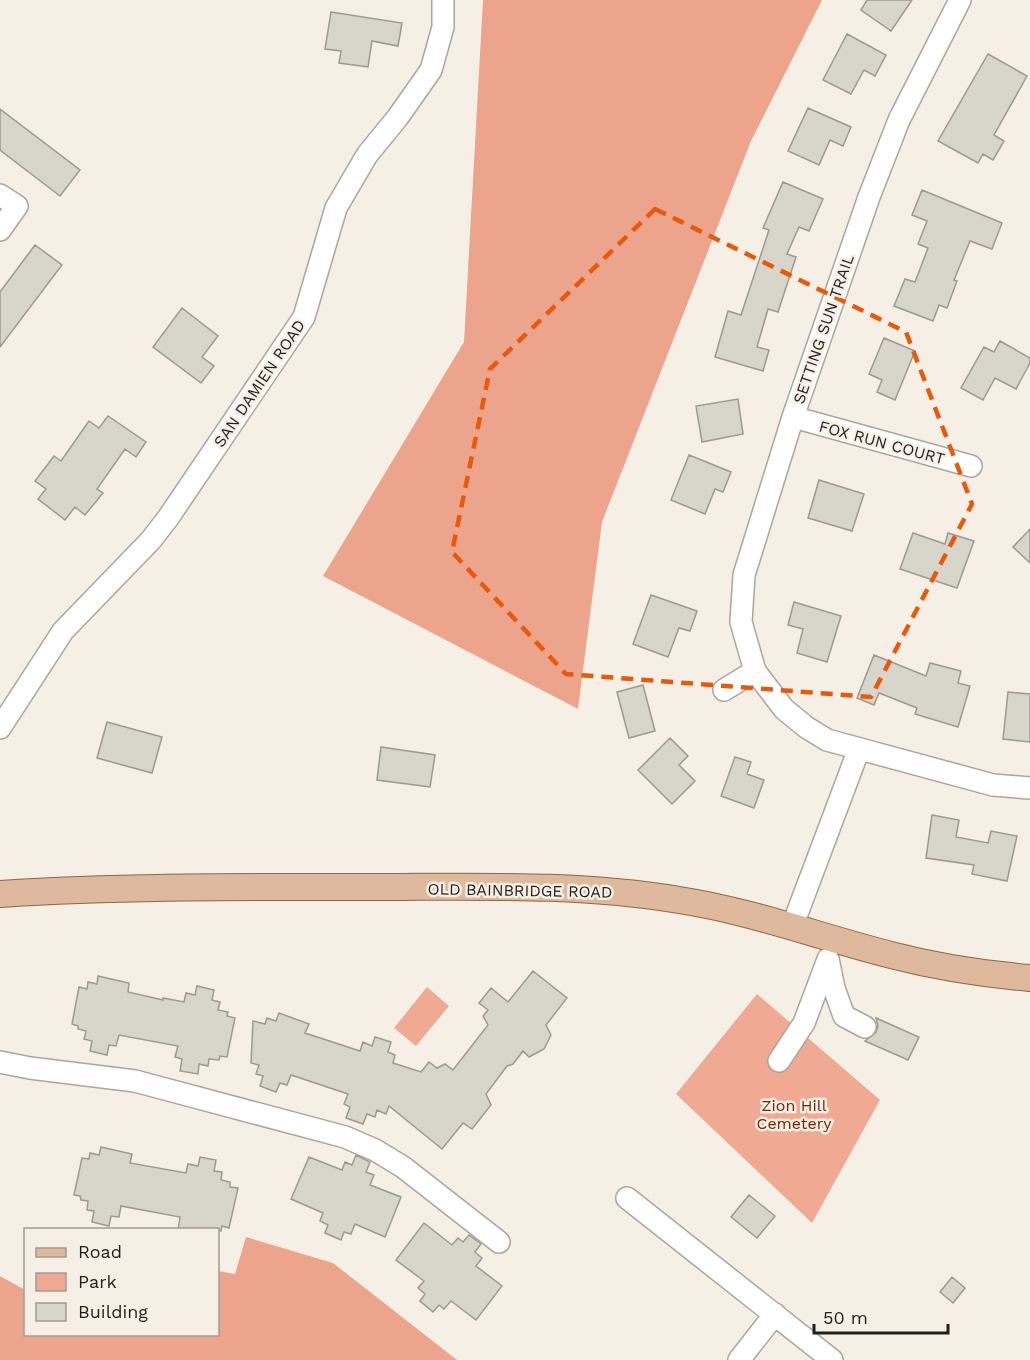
<svg xmlns="http://www.w3.org/2000/svg" width="1030" height="1360" viewBox="0 0 1030 1360" font-family="'Work Sans',sans-serif">
<style>
.green{fill:#f0a993}
.forest{fill:#eda48c}
.building{fill:#d8d5cb;stroke:#9d9a91;stroke-width:1.5}
.lines{fill:none;stroke-linecap:round;stroke-linejoin:round}
.minor-casing{stroke:#aba59d;stroke-width:24}
.major-casing{stroke:#8e6545;stroke-width:28}
.minor{stroke:#fff;stroke-width:21}
.major{stroke:#deb99d;stroke-width:26}
.marked{fill:none;stroke:#e8590c;stroke-width:4.5;stroke-dasharray:12 8;stroke-linejoin:round}
.labels{text-anchor:middle;stroke-width:5;stroke-linejoin:round;paint-order:stroke}
.street-label{font-size:16px;fill:#211f1b;stroke:#f5efe6}
.park-label{font-size:16px;fill:#720;stroke:#f5efe6}
</style>
<rect width="100%" height="100%" fill="#f5efe6"/>
<path class="green" d="M427 987 449 1006 416 1046 394 1028Z
M757 994 880 1100 812 1223 676 1094Z"/>
<path class="forest" d="M483 0H822L751 141 602 522 578 709 323 576 464 342Z
M246 1237 333 1263 457 1360H0V1276L25 1290 26 1334H218V1271L235 1274Z"/>
<path class="building" d="M867 0H912L891 31 861 10Z
M331 12 402 23 398 46 372 41 368 67 339 63 341 51 325 49Z
M847 34 886 55 875 76 864 70 851 94 823 80Z
M988 54 1027 76 994 135 1004 141 993 160 983 154 978 163 938 141Z
M808 108 851 127 843 146 830 140 819 165 788 151Z
M0 109 80 170 60 196 0 150Z
M783 182 823 199 809 231 799 227 787 254 796 257 778 312 768 309 757 347 769 350 763 371 715 357 728 311 741 315 769 230 763 228Z
M922 190 1002 223 992 249 970 241 954 280 957 281 947 308 939 305 933 321 894 306 905 279 915 282 928 248 918 244 927 221 912 215Z
M35 245 62 265 0 347V292Z
M182 308 218 336 202 357 214 366 201 383 153 347Z
M884 338 915 351 895 400 877 392 882 380 869 374Z
M1000 341 1030 358V363L1016 389 995 378 983 400 961 388 984 347 994 352Z
M738 399 743 434 702 442 696 406Z
M108 416 146 442 136 457 125 449 97 489 103 493 85 515 75 507 65 520 38 499 46 489 35 481 54 456 61 461 89 421 99 428Z
M689 455 731 472 723 492 715 489 705 514 671 500Z
M819 480 864 494 852 531 808 518Z
M1030 529V563L1013 547Z
M913 533 945 544 948 533 974 541 957 588 900 569Z
M651 595 697 611 690 631 679 628 668 657 633 644Z
M794 602 841 616 827 662 797 653 803 629 788 625Z
M874 655 926 676 930 663 961 671 958 683 970 686 958 727 915 714 917 708 879 693 874 705 857 698Z
M643 685 655 731 629 738 617 692Z
M1008 692 1030 694V742L1003 739Z
M107 722 162 737 152 773 97 758Z
M670 738 688 756 679 765 695 781 672 804 638 770Z
M381 747 435 755 430 787 377 780Z
M735 757 751 762 747 774 764 780 754 808 721 796Z
M932 815 959 820 956 837 988 843 991 831 1017 836 1007 881 972 874 974 865 926 858Z
M533 971 567 998 546 1025 551 1035 544 1049 529 1057 523 1051 513 1064 507 1066 486 1094 491 1105 472 1129 463 1123 442 1149 389 1106 386 1114 377 1110 375 1117 367 1114 363 1124 346 1118 350 1107 344 1104 348 1094 291 1075 287 1085 280 1083 276 1092 260 1086 263 1076 256 1074 259 1065 251 1063 253 1021 265 1024 267 1018 276 1021 279 1013 309 1024 305 1033 360 1051 363 1042 372 1046 375 1037 391 1042 388 1052 395 1055 393 1063 421 1072 429 1062 437 1068 445 1064 453 1070 488 1025 483 1016 488 1010 479 1003 491 988 508 1002Z
M98 976 129 983 128 992 163 1000V998L184 1002 186 993 195 995 197 986 214 990 212 1000 220 1002 218 1010 228 1012 227 1016 235 1018 227 1057 220 1056 219 1060 209 1059 208 1066 199 1064 198 1074 180 1071 182 1059 175 1057 178 1046 119 1035 116 1046 109 1045 107 1055 90 1051 92 1041 84 1039 86 1031 78 1029V1026L72 1024 79 987 87 989 88 982 97 984Z
M876 1018 919 1037 908 1060 865 1041 876 1032 878 1026Z
M101 1147 132 1154 130 1163 186 1173 188 1164 198 1166 200 1157 216 1160 214 1171 222 1172 221 1180 230 1182V1187L238 1188 229 1228 222 1226 221 1231 218 1230H178L180 1217 121 1206 119 1217 111 1216 109 1226 92 1222 94 1211 87 1210 88 1201 81 1200 80 1196 74 1195 82 1158 89 1159 90 1153 99 1155Z
M356 1155 370 1162 366 1172 374 1175 370 1185 401 1197 385 1237 355 1224 351 1234 344 1232 341 1240 325 1233 328 1225 320 1221 323 1213 291 1199 309 1157 342 1170 345 1162 352 1165Z
M749 1195 775 1216 757 1238 731 1217Z
M424 1223 452 1245 458 1238 463 1242 469 1235 481 1244 475 1252 482 1258 476 1266 502 1286 476 1320 451 1301 444 1309 439 1305 433 1312 420 1301 425 1294 418 1288 424 1281 396 1260Z
M952 1277 965 1288 953 1303 940 1292Z"/>
<g class="lines">
<defs>
<path id="minor" d="M960 0 899 120 869 197 793 417 744 575 741 622 755 671 784 709 806 727 827 740 993 785 1030 788
M0 195 17 206 0 230
M793 417 971 466
M724 690 755 671
M0 728 63 631 151 540 168 518 304 317 336 208 367 155 398 117 431 70 443 27V0
M792 927 859 749
M828 959 834 988 844 1016 865 1027
M779 1061 804 1023 827 962
M0 1062 30 1068 135 1081 345 1137 375 1150 403 1167 499 1242
M627 1198 832 1360
M739 1360 775 1314"/>
<path id="major" d="M0 894C124 886 247 887 371 887 473 887 578 883 679 900 751 911 820 937 891 955 937 967 983 974 1030 978"/>
</defs>
<use href="#minor" class="minor-casing"/>
<use href="#major" class="major-casing"/>
<use href="#minor" class="minor"/>
<use href="#major" class="major"/>
</g>
<path class="marked" d="M655 209 906 332 972 504 871 697 566 674 452 552 490 369Z"/>
<g class="labels">
<g class="street-label">
<text transform="translate(823 329) rotate(-71)" y="6">SETTING SUN TRAIL</text>
<text transform="translate(259 383) rotate(-56)" y="6">SAN DAMIEN ROAD</text>
<text transform="translate(882 442) rotate(15)" y="6">FOX RUN COURT</text>
<text transform="translate(520 890) rotate(1)" y="6">OLD BAINBRIDGE ROAD</text>
</g>
<g class="park-label">
<text x="794" y="1111">Zion Hill<tspan x="794" dy="18">Cemetery</tspan></text>
</g>
</g>
<rect x="24" y="1228" width="195" height="108" fill="#f5efe6" stroke="#a09c95" stroke-width="1.5"/>
<rect x="36" y="1248" width="30" height="9" fill="#deb99d" stroke="#a09c95" stroke-width="1.5"/>
<text x="78" y="1258" font-size="18" fill="#211f1b">Road</text>
<rect x="36" y="1273" width="30" height="18" fill="#f0a993" stroke="#a09c95" stroke-width="1.5"/>
<text x="78" y="1288" font-size="18" fill="#211f1b">Park</text>
<rect x="36" y="1303" width="30" height="18" fill="#d8d5cb" stroke="#a09c95" stroke-width="1.5"/>
<text x="78" y="1318" font-size="18" fill="#211f1b">Building</text>
<path d="M814 1324v9h134v-9" fill="none" stroke="#211f1b" stroke-width="3"/>
<text x="823" y="1324" font-size="18" fill="#211f1b" stroke="#f5efe6" stroke-width="4.5" paint-order="stroke">50 m</text>
</svg>
